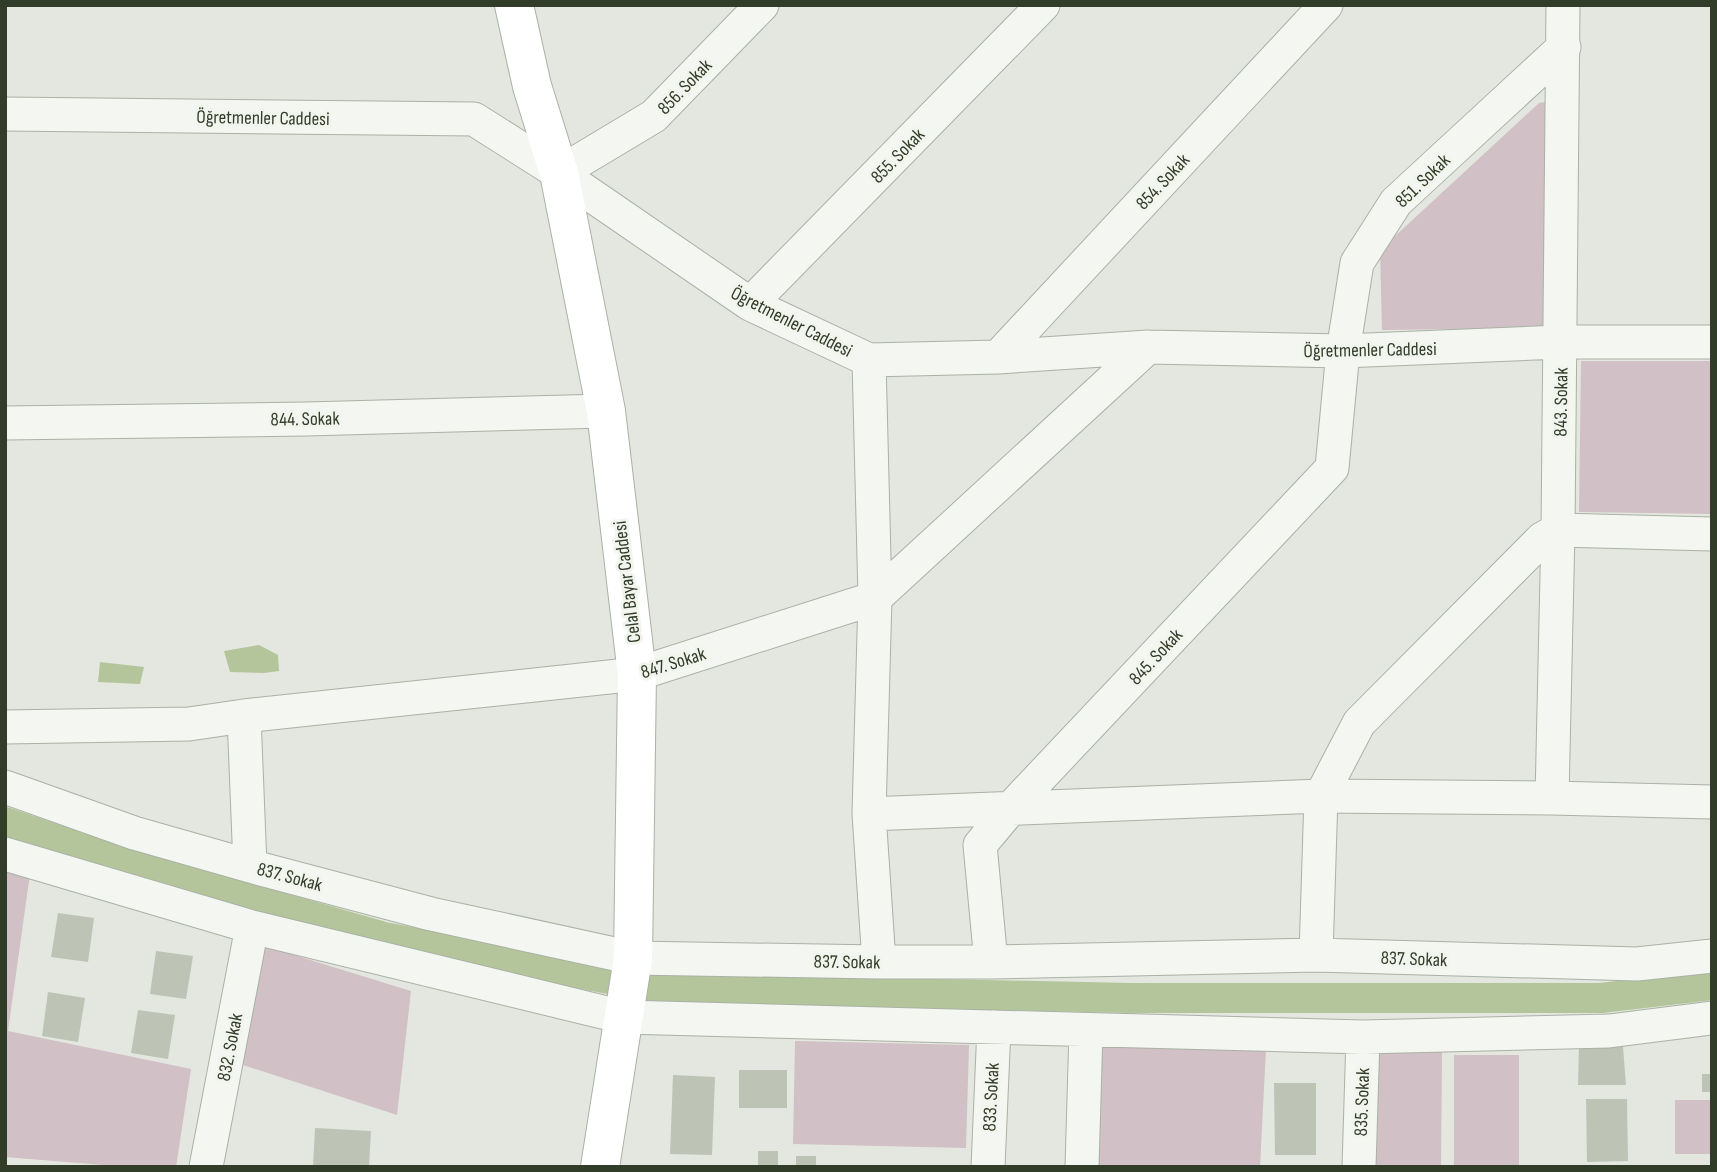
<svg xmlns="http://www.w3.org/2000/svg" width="1717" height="1172" viewBox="0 0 1717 1172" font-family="'Sofia Sans Condensed',sans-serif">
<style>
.green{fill:#d1c0c6}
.water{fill:#b4c59b}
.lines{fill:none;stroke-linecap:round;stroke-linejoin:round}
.canal{stroke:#b4c59b;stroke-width:30}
.building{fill:#bdc4b6}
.street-casing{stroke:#aab1a5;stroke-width:35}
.secondary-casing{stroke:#aab1a5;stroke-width:40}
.street{stroke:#f3f6f1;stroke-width:33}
.secondary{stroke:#fff;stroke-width:38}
.labels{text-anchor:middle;stroke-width:6;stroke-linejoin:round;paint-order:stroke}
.street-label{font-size:19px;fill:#323d29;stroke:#f2f5ee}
</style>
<rect width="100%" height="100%" fill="#e3e7df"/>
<path class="green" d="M1557 100 1547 328 1382 330 1380 250 1539 103Z
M1581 361H1712V514L1579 512Z
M5 866 30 874 8 1031 191 1069 176 1167H127L5 1157Z
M265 946 411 991 397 1115 240 1064Z
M795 1041 969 1045 966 1148 793 1144Z
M1098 1041 1266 1049 1260 1167H1092Z
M1377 1051 1442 1052 1441 1167H1376Z
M1454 1055H1519V1167H1454Z
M1675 1100H1712V1154H1675Z"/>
<path class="water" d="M259 645 278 655 279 671 264 673 230 672 224 651Z
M100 662 144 667 140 684 98 682Z"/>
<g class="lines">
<path class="canal" d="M5 822 117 860 384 937 657 988 1130 998H1601L1712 985"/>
</g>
<path class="building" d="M58 913 94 918 88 962 51 957Z
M156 951 193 956 186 999 150 994Z
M48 992 85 998 78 1042 42 1036Z
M138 1010 175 1015 168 1059 131 1053Z
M1579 1045 1623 1047 1626 1085H1578Z
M739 1070H787V1108H739Z
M1702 1074H1712V1092H1702Z
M673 1075 715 1077 712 1155 670 1154Z
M1274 1083H1316V1155H1275Z
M1586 1099H1627L1628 1161 1587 1162Z
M315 1128 371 1131 369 1167H313Z
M758 1151H778V1167H758Z
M796 1156H816V1167H796Z"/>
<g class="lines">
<defs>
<path id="street" d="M5 114 474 119 559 173 750 304 869 360 998 357 1148 347 1343 351 1560 342H1712
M559 173 654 116 762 5
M750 304 1043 5
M998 357 1326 5
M869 360 875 598 869 814 879 962
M5 423 306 419 606 411
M5 727 189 724 244 716
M5 787 134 833 250 866 431 914 633 958 879 962H991L1316 955 1637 964 1712 956
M1552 798 1558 530 1563 5
M869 814 1321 796 1552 798 1712 802
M5 854 252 927 623 1017 1363 1037 1609 1031 1712 1018
M250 866 244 716 637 674 875 598 1148 347
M1316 955 1321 796 1359 723 1542 539 1558 530 1712 534
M991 962 980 845 1011 808 1332 468 1343 351 1357 263 1396 202 1564 47
M206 1167 252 927
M988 1167 994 1027
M1082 1167 1086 1030
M1359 1167 1363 1037"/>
<path id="secondary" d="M514 5 532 86 559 173 606 411 637 674 633 958 600 1167"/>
</defs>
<use href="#street" class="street-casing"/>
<use href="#secondary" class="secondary-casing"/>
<use href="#street" class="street"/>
<use href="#secondary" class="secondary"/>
</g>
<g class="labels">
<g class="street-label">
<text transform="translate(684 86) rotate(-46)" y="7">856. Sokak</text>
<text transform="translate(263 117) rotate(1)" y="7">Öğretmenler Caddesi</text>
<text transform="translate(897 155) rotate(-46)" y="7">855. Sokak</text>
<text transform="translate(1422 180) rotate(-44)" y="7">851. Sokak</text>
<text transform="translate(1162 181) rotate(-47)" y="7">854. Sokak</text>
<text transform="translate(792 321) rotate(27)" y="7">Öğretmenler Caddesi</text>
<text transform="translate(1370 349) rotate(-1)" y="7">Öğretmenler Caddesi</text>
<text transform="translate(1560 402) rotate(-89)" y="7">843. Sokak</text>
<text transform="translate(305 418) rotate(-1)" y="7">844. Sokak</text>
<text transform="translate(626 582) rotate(-97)" y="7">Celal Bayar Caddesi</text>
<text transform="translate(1155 656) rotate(-47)" y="7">845. Sokak</text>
<text transform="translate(673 662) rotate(-17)" y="7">847. Sokak</text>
<text transform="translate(290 876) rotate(15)" y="7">837. Sokak</text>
<text transform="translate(1414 958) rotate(2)" y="7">837. Sokak</text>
<text transform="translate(847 961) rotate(1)" y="7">837. Sokak</text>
<text transform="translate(229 1047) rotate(-79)" y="7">832. Sokak</text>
<text transform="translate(990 1097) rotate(-87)" y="7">833. Sokak</text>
<text transform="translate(1361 1102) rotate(-88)" y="7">835. Sokak</text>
</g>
</g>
<rect width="1717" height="1172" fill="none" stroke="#323d29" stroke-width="14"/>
</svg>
